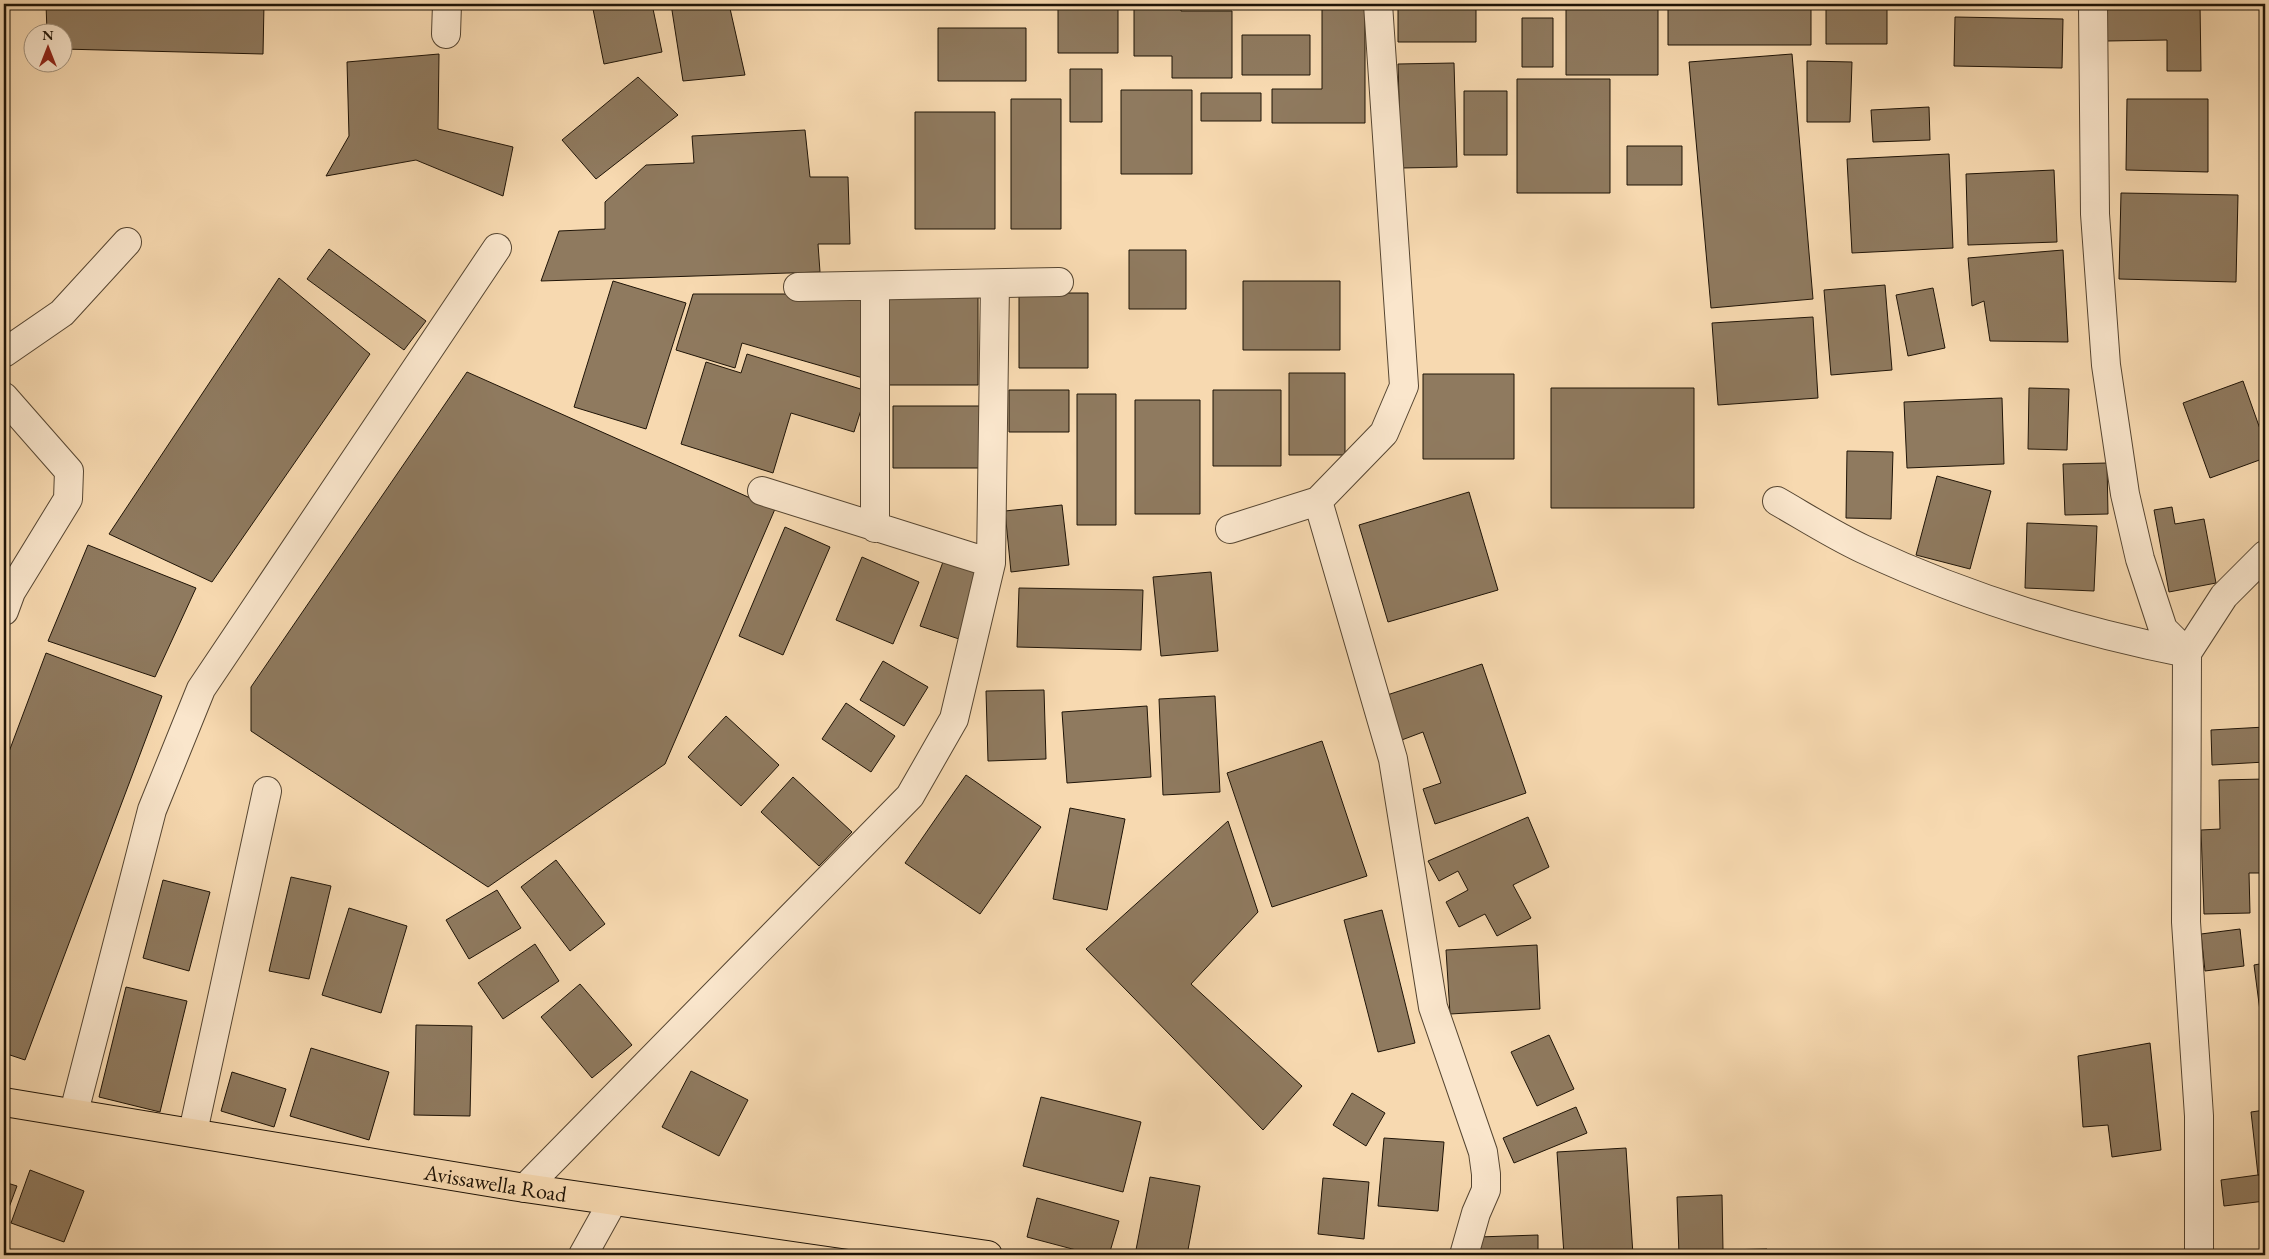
<svg xmlns="http://www.w3.org/2000/svg" width="2269" height="1259" viewBox="0 0 2269 1259" font-family="'EB Garamond',serif">
<style>
.building{fill:#8f7a5f;stroke:#1f1407}
.lines{fill:none;stroke-linecap:round;stroke-linejoin:round}
.minor-casing{stroke:#554531;stroke-width:30}
.major-casing{stroke:#1f1407;stroke-width:30}
.minor{stroke:#fae6cc;stroke-width:28}
.major{stroke:#f7d9b0;stroke-width:28}
.labels{text-anchor:middle;stroke-width:5;stroke-linejoin:round;paint-order:stroke}
.street-label{font-size:22px;fill:#1f1407;stroke:#fae6cc}
</style>
<rect width="100%" height="100%" fill="#f7d9b0"/>
<filter id="stains"><feTurbulence type="fractalNoise" baseFrequency=".004" numOctaves="4"/><feColorMatrix values="0 0 0 0 .2 0 0 0 0 .09 0 0 0 0 .02 0 0 0 .5 -.17"/></filter>
<radialGradient id="worn" r=".72"><stop offset=".6" stop-color="#630" stop-opacity="0"/><stop offset="1" stop-color="#630" stop-opacity=".3"/></radialGradient>
<path class="building" d="M46 4H264L263 54 62 49V32H47Z
M592 4H652L662 52 604 64Z
M671 4H729L745 75 683 81Z
M1058 4H1118V53H1058Z
M1134 4H1181V11H1232V78H1172V56H1134Z
M1322 4H1365V123H1272V89H1322Z
M1398 4H1476V42H1398Z
M1668 4H1811V45H1668Z
M1826 4H1887V44H1826Z
M2106 4H2200L2201 71H2167V40L2107 41Z
M1566 5H1658V75H1566Z
M1955 17 2063 19 2062 68 1954 66Z
M1522 18H1553V67H1522Z
M938 28H1026V81H938Z
M1242 35H1310V75H1242Z
M439 54 438 129 513 147 503 196 416 160 326 176 349 136 347 62Z
M1792 54 1813 299 1711 308 1689 62Z
M1807 61 1852 62 1850 122H1807Z
M1454 63 1457 167 1401 168 1398 64Z
M1070 69H1102V122H1070Z
M638 77 678 115 596 179 562 140Z
M1517 79H1610V193H1517Z
M1121 90H1192V174H1121Z
M1464 91H1507V155H1464Z
M1201 93H1261V121H1201Z
M1011 99H1061V229H1011Z
M2127 99H2208V172L2126 170Z
M1929 107 1930 140 1873 142 1871 110Z
M915 112H995V229H915Z
M805 130 810 177H848L850 244H818L820 272 541 281 559 231 605 229V202L646 165 694 163 692 136Z
M1627 146H1682V185H1627Z
M1949 154 1953 248 1852 253 1847 159Z
M2054 170 2057 242 1968 245 1966 174Z
M2121 193 2238 195 2236 282 2119 279Z
M329 249 426 321 404 350 307 279Z
M1129 250H1186V309H1129Z
M2063 250 2068 342 1990 341 1984 301 1972 306 1968 258Z
M279 278 370 354 212 582 109 534Z
M613 281 686 303 646 429 574 407Z
M1243 281H1340V350H1243Z
M1885 285 1892 370 1831 375 1824 290Z
M1933 288 1945 348 1908 356 1896 295Z
M1019 293H1088V368H1019Z
M693 294H861L863 378 742 343 735 368 676 350Z
M889 297H978V385H889Z
M1813 317 1818 398 1718 405 1712 323Z
M747 354 867 391 854 432 791 413 773 473 681 444 706 362 741 373Z
M467 372 775 509 665 764 488 887 251 731V687Z
M1289 373H1345V455H1289Z
M1423 374H1514V459H1423Z
M2243 381 2265 443V458L2210 478 2183 403Z
M1551 388H1694V508H1551Z
M2029 388 2069 389 2067 450 2028 449Z
M1009 390H1069V432H1009Z
M1213 390H1281V466H1213Z
M1077 394H1116V525H1077Z
M2002 398 2004 464 1907 468 1904 402Z
M1135 400H1200V514H1135Z
M893 406H982V468H893Z
M1847 451 1893 452 1891 519 1846 518Z
M2107 463 2108 514 2065 515 2063 464Z
M1937 476 1991 491 1970 569 1916 555Z
M1469 492 1498 590 1388 622 1359 525Z
M1062 505 1069 565 1011 572 1005 511Z
M2172 507 2175 524 2204 519 2216 583 2169 592 2154 510Z
M2027 523 2097 526 2094 591 2025 588Z
M785 527 830 547 783 655 739 636Z
M88 545 196 588 155 677 48 641Z
M862 557 919 582 893 644 836 620Z
M944 559 982 574 959 639 920 626Z
M1211 572 1218 651 1161 656 1153 577Z
M1019 588 1143 590 1141 650 1017 647Z
M46 653 162 696 25 1060 4 1053V765Z
M883 661 928 687 904 726 860 700Z
M1482 664 1526 793 1435 824 1423 789 1441 783 1423 732 1399 741 1384 696Z
M1044 690 1046 759 988 761 986 691Z
M1215 696 1220 792 1163 795 1159 699Z
M846 703 895 736 871 772 822 739Z
M1147 706 1151 777 1067 783 1062 712Z
M726 716 779 765 741 806 688 757Z
M2265 727V762L2212 765 2211 730Z
M1322 741 1367 876 1272 907 1227 773Z
M966 775 1041 827 980 914 905 863Z
M793 777 852 832 819 866 761 812Z
M2265 779V873H2249L2250 913 2204 914 2201 830 2220 829 2219 780Z
M1070 808 1125 819 1107 910 1053 899Z
M1528 817 1549 867 1513 885 1531 918 1497 936 1485 914 1459 927 1446 902 1468 890 1458 871 1439 881 1428 861Z
M1228 821 1258 912 1191 984 1302 1086 1263 1130 1086 949Z
M556 860 605 924 570 951 521 887Z
M291 877 331 886 309 979 269 971Z
M163 880 210 892 189 971 143 958Z
M497 890 521 928 469 959 446 920Z
M349 908 407 926 381 1013 322 995Z
M1382 910 1415 1043 1378 1052 1344 920Z
M2240 929 2244 966 2205 971 2201 934Z
M535 944 559 981 503 1019 478 983Z
M1537 945 1540 1009 1450 1014 1446 950Z
M2265 963V1010L2260 1011 2254 965Z
M580 984 632 1045 592 1078 541 1017Z
M126 987 187 1001 160 1112 99 1097Z
M416 1025 472 1026 470 1116 414 1115Z
M1549 1035 1574 1089 1537 1106 1511 1052Z
M2150 1043 2161 1150 2112 1157 2108 1125 2083 1127 2078 1056Z
M311 1048 389 1072 369 1140 290 1116Z
M691 1071 748 1100 719 1156 662 1127Z
M232 1072 286 1089 274 1127 221 1111Z
M1352 1093 1385 1113 1366 1146 1333 1125Z
M1041 1097 1141 1122 1123 1192 1023 1166Z
M1576 1107 1587 1133 1514 1163 1503 1138Z
M2265 1110V1174L2258 1175 2251 1112Z
M1384 1138 1444 1142 1438 1211 1378 1206Z
M1626 1148 1633 1255H1564L1557 1152Z
M30 1170 84 1191 64 1242 11 1223Z
M2265 1174V1201L2224 1206 2221 1180Z
M1150 1177 1200 1186 1187 1255H1135Z
M1323 1178 1369 1182 1364 1239 1318 1234Z
M4 1182 17 1186 4 1221Z
M1722 1195 1723 1250 1767 1249V1255H1679L1677 1197Z
M1037 1198 1119 1221 1109 1255H1095L1027 1237Z
M1538 1235V1255H1478V1237Z"/>
<g class="lines">
<defs>
<path id="minor" d="M2093 4 2095 214 2106 365 2125 494 2140 559 2163 629 2187 653 2224 596 2265 555
M446 34 447 4
M798 287 1059 282
M875 287V528
M4 353 62 313 127 242
M4 397 69 471 68 499 11 592 4 611
M762 491 991 563
M1318 501 1393 759 1433 1007 1483 1152 1486 1174V1190L1476 1213 1464 1255
M1777 501C1805 517 1833 535 1863 549 1965 597 2077 631 2187 653L2186 922 2199 1116V1255
M1230 529 1318 501 1384 433 1404 386 1378 4
M74 1112 152 810 201 689 497 248
M193 1132 267 791
M525 1188 910 796 954 719 991 563 995 284
M583 1255 613 1201"/>
<g id="major">
<path id="s1" d="M4 1102 525 1188 988 1255"/>
</g>
</defs>
<use href="#minor" class="minor-casing"/>
<use href="#major" class="major-casing"/>
<use href="#minor" class="minor"/>
<use href="#major" class="major"/>
</g>
<g class="labels">
<g class="street-label">
<text dy="8" stroke="none"><textPath href="#s1" startOffset="498">Avissawella Road</textPath></text>
</g>
</g>
<rect width="2269" height="1259" fill="none" stroke="#f7d9b0" stroke-width="20"/>
<rect x="5" y="5" width="2259" height="1249" fill="none" stroke="#1f1407" stroke-width="2.5"/>
<rect x="10" y="10" width="2249" height="1239" fill="none" stroke="#1f1407"/>
<g transform="translate(48 48)"><circle r="24" fill="#fae6cc" stroke="#a2927d"/>
<path d="M0-4L9 19L0 12L-9 19Z" fill="#8f2418"/>
<text y="-8" font-size="14" font-weight="bold" text-anchor="middle" fill="#1f1407">N</text>
</g>
<rect width="100%" height="100%" filter="url(#stains)"/>
<rect width="100%" height="100%" fill="url(#worn)"/>
</svg>
